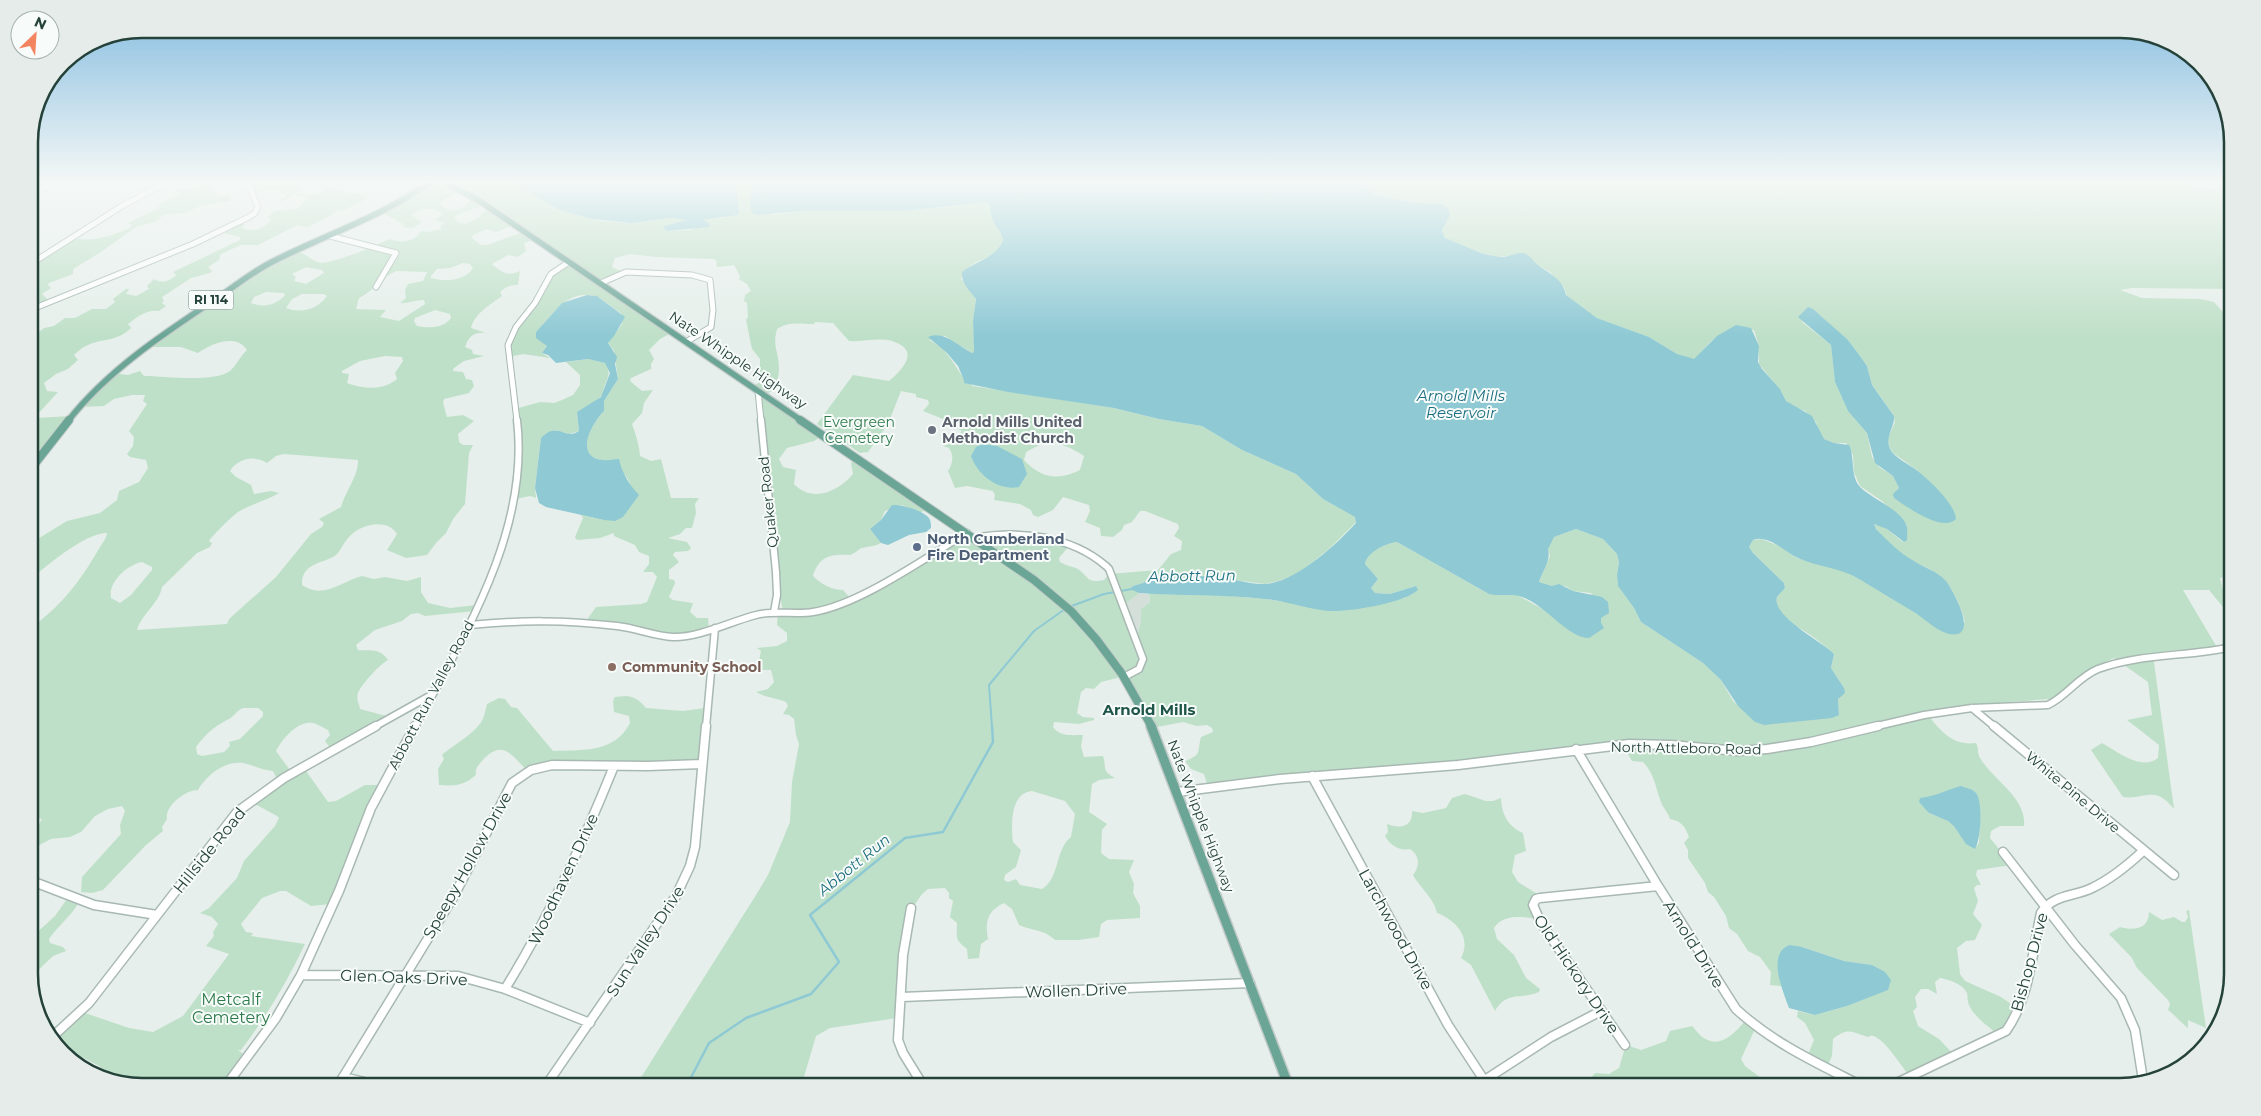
<svg xmlns="http://www.w3.org/2000/svg" width="2261" height="1116" viewBox="0 0 2261 1116" font-family="Montserrat,sans-serif">
<style>
.built{fill:#d4dfda}
.green{fill:#bfe0c8;fill-rule:evenodd}
.water{fill:#8ec9d4}
.lines{fill:none;stroke-linecap:round;stroke-linejoin:round}
.stream-far1{stroke:#8ec9d4;stroke-width:2}
.stream{stroke:#8ec9d4;stroke-width:2.5}
.minor-far2-casing{stroke:#a8b8b2;stroke-width:7}
.minor-far1-casing{stroke:#a8b8b2;stroke-width:9}
.minor-casing{stroke:#a8b8b2;stroke-width:11}
.major-far2-casing{stroke:#c2cac8;stroke-width:8}
.major-far1-casing{stroke:#c2cac8;stroke-width:10}
.major-casing{stroke:#c2cac8;stroke-width:12}
.minor-far2{stroke:#fff;stroke-width:5}
.minor-far1{stroke:#fff;stroke-width:6}
.minor{stroke:#fff;stroke-width:8}
.major-far2{stroke:#6aa596;stroke-width:5.5}
.major-far1{stroke:#6aa596;stroke-width:8}
.major{stroke:#6aa596;stroke-width:9}
.worship-dot{fill:#6b7280;stroke:#f7fbf9;stroke-width:2}
.service-dot{fill:#5c6f8a;stroke:#f7fbf9;stroke-width:2}
.education-dot{fill:#8d6e63;stroke:#f7fbf9;stroke-width:2}
.labels{text-anchor:middle;stroke-width:4;stroke-linejoin:round;paint-order:stroke}
.shield{fill:#f7fbf9;stroke:#637a73;stroke-width:1}
.shield-label{font-size:12px;font-weight:bold;fill:#24423a}
.street-label{font-size:14px;fill:#24423a;stroke:#f7fbf9}
.park-label{font-size:14px;fill:#2d7a4b;stroke:#f7fbf9}
.worship-label{font-size:14px;font-weight:bold;fill:#5b616d;stroke:#f7fbf9;text-anchor:start}
.service-label{font-size:14px;font-weight:bold;fill:#4e5e75;stroke:#f7fbf9;text-anchor:start}
.education-label{font-size:14px;font-weight:bold;fill:#785e54;stroke:#f7fbf9;text-anchor:start}
.water-label{font-size:15px;font-style:italic;fill:#1c6f80;stroke:#f7fbf9}
.neighbourhood-label{font-size:15px;font-weight:bold;fill:#1f5548;stroke:#f7fbf9}
.near-street-label{font-size:16px;fill:#24423a;stroke:#f7fbf9}
.near-park-label{font-size:16px;fill:#2d7a4b;stroke:#f7fbf9}
.rim{fill:none;stroke:#24423a;stroke-width:2.5}
</style>
<rect width="100%" height="100%" fill="#e6efeb"/>
<path class="built" d="M1139 593 1149 594 1150 602 1141 609V620L1136 640 1124 605Z"/>
<path class="green" d="M208 181H217L206 187 219 194 213 198 226 195 231 197 230 201 200 206 185 213 164 214 155 222 138 226 130 231 101 252 73 269V274L49 283 48 285 51 288 42 294 50 302 29 310V265L72 238C94 242 109 237 130 228L132 225 128 223 153 211 163 202 182 194 179 192 172 194 179 189 188 190Z
M246 181H306L299 187 302 193C317 198 319 192 331 186 336 191 343 189 349 194L359 193 368 198 347 209 336 211 335 213 308 227 297 225 258 245H241L221 254 219 260 208 267 212 271 210 273 191 278 162 297 164 301 162 303 166 306 159 311C147 309 137 317 128 324L131 328C113 346 95 334 74 355L78 360 68 369 56 374 44 383 47 391 58 392 37 415V418L70 416 33 464H29V339L44 328 54 326 65 318H75L92 309H106L115 302 113 299 126 289H129L126 294 136 296 149 289 147 286 154 279C162 284 170 281 176 275L173 272 240 240V237L220 232 238 222 245 224 242 228C254 233 263 229 271 220L268 217 275 211 297 209 308 198 294 195 282 202 280 200 286 195C265 179 263 197 244 195L248 193Z
M432 181H508L560 210 600 221 632 223 671 218 688 220 667 231 691 230 702 220 724 218 738 205 736 182 751 181 750 195 772 215 804 211H904L986 202 990 206C990 226 1001 226 1003 241 992 262 980 256 968 268 966 270 963 274 961 278L976 299 973 321 974 352 972 353 945 336 929 340C954 352 955 374 973 386L1114 408 1159 419 1202 426 1242 450 1296 474 1323 499 1355 517 1356 522 1330 548 1298 574 1278 581 1265 584 1198 575 1182 579 1155 575 1143 583 1133 586 1139 593 1124 605 1136 640 1141 621V609L1150 602 1149 593 1205 594 1267 599 1337 611 1366 607 1405 598 1416 586 1390 594 1375 593 1371 588 1378 579 1365 564C1367 552 1385 543 1397 542L1489 594 1517 595 1548 612 1601 623V618L1591 593 1573 591 1565 586H1552L1539 582 1550 556 1548 549 1550 543 1554 537 1576 529 1603 539 1617 554 1619 562 1617 575 1618 586 1634 608 1641 622 1703 663 1721 680 1733 701 1755 721 1839 714 1838 699 1844 688 1831 668 1834 654C1826 647 1818 640 1809 634 1800 628 1772 613 1777 597 1779 594 1783 591 1785 588L1784 583 1753 553 1749 547 1753 540 1762 539 1779 546 1797 558 1842 570 1882 591 1917 614 1965 622C1961 606 1952 585 1939 575 1931 569 1923 566 1915 562 1900 554 1882 540 1874 525 1884 522 1894 537 1903 542L1906 539 1907 525 1882 501 1860 486 1854 472 1853 455 1846 443H1834L1824 439 1819 433 1816 422 1805 411 1794 407 1786 401 1781 391 1759 364V346L1754 330C1721 331 1717 332 1696 359H1690L1677 354 1649 337 1597 318 1567 296 1564 287 1550 272 1536 264 1526 254 1497 257 1460 246 1445 238 1442 230 1424 204 1376 195 1361 181H2188L2192 188 2215 190 2223 181H2228L2232 185V261H2228L2232 265V289L2132 288 2120 290 2142 298 2200 299 2214 302 2222 311 2232 312V319H2226L2232 327V576L2220 578 2223 590 2232 600V618L2209 590H2183L2218 649 2153 655 2174 809C2154 784 2146 800 2123 797L2091 750 2102 743C2118 752 2141 771 2158 758L2159 745 2127 720 2152 715 2148 682 2114 658 2084 672 2068 687 2050 699 1995 703 1927 714C1941 731 1952 746 1976 743 1979 748 1977 753 1980 758 1993 780 2027 798 2024 826H2000L1991 831 1990 838 2012 865 1977 870 1976 875 1981 885H1977L1974 888 1978 901 1973 914 1982 925 1975 940 1966 941 1957 948 1960 974 1965 981 2001 997 2017 1008 2000 1036C1990 1028 1974 1017 1969 1005 1967 1001 1968 996 1967 993 1962 983 1949 980 1940 978L1935 982 1937 994 1928 989H1921L1915 997 1917 1007 1913 1011 1918 1026 1939 1039 1957 1058 1910 1077C1902 1067 1885 1039 1873 1036 1866 1035 1872 1039 1865 1036 1849 1031 1847 1028 1833 1039L1832 1056 1826 1069 1807 1057 1814 1040 1805 1023 1797 1017 1798 1011 1815 1015 1847 1006 1887 990 1872 965 1844 961 1802 947 1778 965 1781 986 1770 985 1771 972 1760 957 1748 951 1737 934 1729 928 1726 916 1714 897 1708 892 1705 883 1688 858V850L1684 843 1689 837C1685 826 1681 821 1670 819 1668 812 1663 808 1661 802 1655 786 1655 775 1643 762L1632 761 1624 747 1209 790 1204 774 1191 769 1185 761C1202 755 1197 752 1201 737L1213 732 1212 728 1207 725 1197 726 1183 722 1152 728 1121 677 1101 682 1094 689 1086 688 1081 692 1077 713 1083 717 1094 718V720L1079 724 1054 722 1053 727C1060 737 1072 735 1083 735L1081 746 1084 757 1103 756C1107 769 1101 770 1115 778L1099 780 1092 784 1089 812 1107 824 1102 830 1101 853 1109 859 1134 860 1129 872 1134 884 1133 893 1140 906V918L1107 920 1101 924 1099 937 1079 940H1055C1043 929 1033 931 1019 925L1012 909 1004 903C987 911 985 922 988 939L981 944 979 958 968 959 967 949C954 939 957 938 957 923L950 917 953 901 949 898V893L945 888 928 889 922 894 911 910 897 1018 830 1028 816 1036 801 1087H635L756 895 768 875 790 822 792 782 799 744 796 735 794 719 789 715 783 714 788 706 786 702C775 697 766 698 756 692L768 689 774 682 771 670H757L761 651 757 648 777 646 787 641V633L777 625 778 612 783 611 772 556 757 414 758 394 752 387 760 382V359L752 349 746 320 748 317 747 303 744 301 745 295 751 291 747 284 739 279 740 276 734 265 718 267 716 265 717 261 714 259 656 257 630 254 615 258 612 267 622 272 601 284 671 333 660 339 649 350 654 359 651 364V369L631 378 630 381 642 391 653 390 644 403 642 413 632 424C635 432 640 448 640 456L651 461 661 459 671 498H699L695 504 696 513 692 528H686L680 534 668 538 687 542 691 548 688 551 675 552 673 555 679 562 669 570V579L674 580 675 583 669 597 673 600 693 603 690 612 697 618H708L709 630 690 636 584 624 596 607 641 604 647 602 657 577 653 572H643L649 564V556L639 552 635 545 614 536V533L600 538 577 540 575 537 583 518 581 515 604 520 623 517C625 512 632 506 632 501 635 480 621 468 604 461 601 460 596 459 593 457 577 448 595 420 604 411V401L618 379 614 351 608 343 622 324 621 313C613 309 604 299 595 296 567 289 552 316 536 332L547 346 542 353 550 358 523 354 509 357 508 341 530 311 550 275 568 263 532 240 524 243 526 251 518 257 508 255 492 264C501 272 508 277 520 271L518 285C510 285 505 287 500 292L502 296C491 304 474 314 471 328L486 333C474 332 469 336 465 347L472 350 473 354 484 356 464 361 454 368 453 371 463 372 466 379 472 380 474 386 469 393 444 399 443 403 447 417 463 415 474 421 458 434 459 442 463 445H473L469 453 465 504 453 519 446 533 436 543 427 555 406 558 387 550 397 534C387 518 361 524 349 537 344 542 342 548 338 553 329 564 301 560 302 585 323 600 342 581 362 576L374 579 385 577 407 581 421 577V592L428 603 450 608 477 605 475 611 425 616 418 613 411 614 402 621 375 630 356 645 358 650C371 651 380 648 388 660 380 664 361 685 358 693 356 699 359 703 360 709L390 717 332 750 325 741 330 735 328 730C324 728 318 724 313 723 298 720 282 739 276 751L292 773 304 768 328 802 336 801 365 785H383L331 904 311 906 286 891H280L262 898 241 924 246 932 253 933 251 936 305 944C287 982 266 1017 241 1050H238L246 1056 223 1087H142L102 1078 105 1071 99 1066 76 1054 57 1038 85 1013 129 1028 153 1032 183 1016 229 954 206 946 214 936 213 932 218 924 212 917 200 913 209 908 237 878 244 861 275 826 279 818 277 816 255 804 252 799 278 781 273 771C262 770 253 765 243 763 224 761 207 775 198 790 186 790 165 805 167 819L162 827 163 831 146 845 103 890 92 893 81 892 82 877 121 834 120 825 125 811 122 806 108 809 95 816 81 832 70 837 51 839 32 849 29 847V841L42 819 29 817V629C61 607 81 580 100 547 103 542 106 539 107 533 87 532 44 567 29 581V546L31 543 67 521 100 513 117 500 119 491 139 482 148 468 146 460 130 457 127 454 133 446 134 437 129 431 147 404 143 401 145 395H132L114 399 104 406 78 407 113 373 128 375 140 371 144 376C164 376 213 383 230 371 237 365 240 356 247 350 236 333 211 344 198 353L181 347H148L232 286 296 251C305 253 312 261 321 263 330 264 380 245 389 239 401 243 414 243 421 231L428 232 442 229 440 226 444 223 435 220 443 214C431 206 422 207 411 215L422 222 413 228 404 227 403 224 383 213ZM463 192 475 199 466 203V206C454 212 450 212 440 204L442 200ZM485 205 491 209 482 213 480 217 465 224 459 223 454 218 458 214ZM514 225 523 232 487 245H481L472 238 473 235 487 229 496 232ZM463 263 470 264 473 268C466 281 444 282 431 278V276L437 269 450 268ZM306 267 322 270 324 273 306 284 294 281 296 277 292 274ZM396 271 427 272 423 281 408 284 405 290 406 298 400 303C406 304 415 300 424 300L425 304 399 321 380 317 386 310 356 309 359 298C374 291 380 278 396 271ZM266 292 284 293 285 295C277 305 263 308 251 303L254 297ZM302 294H324L327 296C318 309 301 314 286 308L292 299ZM435 310 450 314 451 318C443 329 429 328 417 326L414 321 415 318ZM1801 321 1834 329 1848 340 1860 356 1867 366 1872 385 1893 414 1895 422 1888 438 1889 446 1893 453 1917 470 1936 521 1894 498 1899 488 1893 476 1879 467 1872 457 1867 433 1848 411 1835 382 1831 345ZM815 322 833 323 849 341C862 342 879 337 892 341 921 350 903 369 889 381L853 375 817 424 860 453 868 452 888 424 901 391 916 394V397L928 400 929 404 923 411 943 419 942 421 962 431 949 444 943 446 949 448C954 455 953 464 948 471L955 488 967 486 993 491 995 495 994 500 1020 504 1031 510 1033 515 1038 517 1053 510 1063 497 1089 505 1090 511 1085 522 1100 528 1101 536 1113 537 1122 530 1124 525 1132 522 1140 511H1145L1178 524 1179 528 1174 536 1182 541 1181 550 1171 554 1158 570 1109 574 1104 580C1085 584 1089 575 1076 568 1070 566 1065 565 1060 562L1059 558 1069 546 1026 534 974 539 963 533 867 592 851 599 843 590C832 590 821 584 813 576 819 556 831 554 849 555 854 555 858 549 862 548 869 546 874 547 881 543L870 529 881 520 885 511 902 505 920 513 923 511 934 513 857 459 851 463 853 474C838 492 812 503 794 484L796 470 783 467 779 459 787 448 814 441 822 436 765 395 775 389C777 383 779 375 779 369 779 351 772 347 777 329 789 321 800 324 814 324ZM385 356 402 357 403 361 395 373 397 379C383 391 363 389 347 383L349 374 342 373V371L360 361ZM1045 442C1059 442 1072 448 1084 456L1080 470C1059 481 1040 478 1024 460L1026 452ZM983 444 997 446 989 480 976 466ZM284 454 358 460C359 475 345 492 341 507L319 519 324 523 322 527 311 534 276 577 229 619 227 624 137 630C142 613 159 604 162 587L197 553 210 547 212 543 209 541C213 535 235 513 240 511 252 504 267 500 279 493L271 491 254 494 251 485 236 477 230 471C238 458 255 455 267 463L276 456ZM142 562 152 567V570L131 595 120 603 111 598C108 582 127 565 142 562ZM243 708H258L263 712V716L240 739 229 742 230 746 224 752 202 756 197 754 196 747C205 735 213 727 227 720 233 718 236 711 243 708ZM1032 791 1065 801 1075 814 1071 837C1055 849 1060 878 1042 889L1020 885 1016 879 1008 882 1004 880 1005 875 1016 867 1021 850 1013 842C1011 825 1010 793 1032 791ZM1936 797 1980 809 1979 843 1975 848C1963 843 1962 834 1954 825 1948 819 1937 817 1929 813L1920 798Z
M588 359 605 363C614 375 603 382 603 394L594 403 577 412 579 431 569 434 555 430 541 438 535 488 536 498 530 496 515 499 517 478 515 409 540 402 554 403 562 400 573 395 580 385V375L566 362Z
M626 696C636 697 640 701 646 708L683 711 705 708 700 763C672 770 640 772 611 770 584 769 556 767 529 772 512 757 504 737 482 761 478 766 475 768 476 775 463 786 456 786 439 785L438 769 444 759 442 755C453 745 480 731 484 716 485 712 486 708 487 704L499 698 505 699 511 707 517 708 553 751C582 750 615 753 630 723L629 716 614 712 613 701 615 697Z
M1465 794 1486 801H1493L1501 798C1501 813 1508 827 1523 833L1526 851 1515 855 1512 872 1518 882 1544 898C1538 906 1535 908 1538 919 1523 917 1504 913 1494 928L1497 939 1514 955 1526 978 1540 989 1539 992C1522 1000 1507 990 1495 1011L1471 965 1461 958C1472 938 1456 920 1437 913 1434 898 1420 888 1413 875 1420 866 1420 856 1410 849 1399 851 1390 845 1385 836L1388 832 1387 824C1400 829 1413 827 1412 811L1423 813 1446 808 1452 798Z
M67 899 79 902C73 914 57 927 49 939L50 943 63 947 66 951 53 956 29 979V946L33 936 55 916Z
M2189 910 2206 1028 2188 1020V1028C2180 1022 2176 1016 2168 1010L2170 1004 2168 1000 2137 968 2132 958 2109 934 2120 927C2134 931 2149 929 2149 912L2162 920 2174 917 2182 922H2185L2188 917 2186 911Z
M1745 1021 1755 1029 1741 1059 1745 1066 1773 1087H1575L1588 1082 1595 1073 1609 1074 1619 1068 1624 1051 1618 1042 1641 1050 1666 1041 1670 1031 1692 1026C1695 1029 1697 1032 1700 1035 1718 1051 1733 1035 1745 1021Z"/>
<path class="water" d="M508 181H740L736 182 739 212 737 215 703 220 710 224 709 227 667 231 663 227 665 226 687 220 671 218 632 223 592 219 560 210Z
M751 181H1361L1376 195 1417 203 1442 204 1448 208 1450 215 1442 230 1445 238C1463 245 1481 255 1500 257 1508 258 1515 252 1523 253 1529 254 1533 261 1538 265 1550 274 1563 279 1566 295L1597 318 1649 337 1677 354 1694 359 1717 336 1736 325 1751 328 1759 346 1758 362 1762 369 1780 389 1786 401 1812 416 1824 439 1834 443 1849 445C1855 457 1850 476 1860 487 1872 499 1898 508 1906 524 1908 528 1907 535 1907 540L1904 542 1887 529 1874 524 1876 529C1888 541 1899 553 1914 561 1925 568 1937 571 1946 581 1953 590 1981 640 1949 634 1937 631 1927 621 1917 614 1897 602 1878 590 1859 579 1839 567 1818 567 1798 558 1784 552 1769 534 1753 540L1749 547 1753 553 1784 583 1785 588C1783 591 1779 594 1777 597 1771 616 1823 642 1834 654L1831 668 1844 688 1845 693 1838 699 1839 715 1832 718 1764 725 1755 722 1738 706 1721 680 1703 663 1641 622 1634 608 1618 586 1617 575 1619 562 1617 554 1603 539 1576 529 1554 537 1548 549C1551 561 1543 570 1539 582L1552 586 1559 584 1573 591 1602 597 1608 602 1609 613 1601 618V623L1604 628 1589 638C1569 638 1547 608 1527 599 1514 592 1502 597 1489 594L1397 542C1386 543 1367 552 1365 564L1378 579 1371 588 1375 593 1390 594 1416 586 1418 590C1403 603 1358 610 1337 611 1313 612 1289 601 1265 599 1223 594 1181 596 1139 593L1130 589 1133 586 1143 583 1155 575C1164 576 1173 579 1182 579 1192 578 1201 575 1212 576 1229 577 1250 585 1265 584 1296 582 1336 545 1356 523L1355 517 1323 499 1296 474 1242 450 1202 426 1159 419 1114 408 1008 392 964 383V380L958 366 947 353 928 337C944 330 958 346 972 353L974 352 973 321 976 299C970 291 961 283 962 272 976 261 994 259 1003 241 1001 226 990 226 990 206L986 202 904 211H804L757 215 752 213 750 206Z
M587 295 597 296 625 317 614 336 608 343 617 357 615 364 618 379 604 401V411C592 423 573 457 603 460 608 461 614 459 619 459 621 471 630 486 639 495L623 517 615 521 604 520 546 507 539 503 535 488 541 438C559 420 564 441 579 431L577 412 601 397 610 373 605 363 588 359 556 363 548 355 542 353 547 346 536 338V332L562 303Z
M1808 307 1813 309 1848 340 1860 356 1867 366 1872 385 1894 416C1895 426 1886 435 1889 446 1891 456 1907 463 1915 469 1927 478 1955 503 1956 519 1943 533 1907 507 1894 498L1893 494 1899 488 1893 476 1875 463 1867 433 1848 411 1835 382 1831 345 1798 317Z
M983 444 997 446 1022 459 1027 474 1019 487C999 491 978 476 971 456L976 447Z
M892 505C901 504 920 510 927 516 931 519 931 524 931 528L926 532 909 535 888 545 881 543 870 529 881 520Z
M1961 786C1966 788 1973 789 1976 793 1983 801 1981 840 1975 849L1966 844 1954 826 1948 821 1929 813 1919 802 1920 798C1937 796 1946 790 1961 786Z
M1790 945 1802 947 1844 961 1872 965 1885 972 1891 980 1888 990 1847 1006 1815 1015 1789 1008C1783 991 1766 953 1790 945Z"/>
<g class="lines">
<path class="stream-far1" d="M1069 607 1104 594 1132 589
M992 727 989 685 1034 631 1065 609"/>
<path class="stream" d="M686 1087 709 1043 746 1018 811 994 839 962 810 915 905 838 943 832 993 742 992 726"/>
<defs>
<path id="minor-far2" d="M29 195 56 181
M330 236 396 253 376 287
M29 265 122 206 169 181
M601 283 626 272 692 275 710 280 713 310 711 327 686 342
M30 310 193 244 249 217 255 213 258 207 247 181
M758 391 761 421
M517 421 508 345 516 327 535 303 551 274 569 262"/>
<path id="minor-far1" d="M761 420 776 572 777 595 774 612
M974 538C1018 530 1070 535 1106 566L1109 569 1143 659 1139 669 1124 677
M470 625C522 620 564 620 617 626 636 628 654 636 673 637 698 638 732 621 756 615 774 610 795 615 813 612 859 605 925 558 967 533
M1972 708 1995 727
M374 727 433 694
M415 727C465 634 530 530 517 420
M706 727 715 628
M1873 727 1924 715 1972 708 2048 705C2067 696 2078 677 2098 669 2141 653 2188 657 2232 647"/>
<path id="minor" d="M1994 726 2174 875
M1576 749 1658 886 1736 1009C1774 1044 1819 1064 1864 1087
M1312 776 1448 1025 1484 1080
M1177 792 1280 779 1458 765 1629 744 1671 745 1738 751 1767 749 1811 742 1878 726
M2003 852 2075 945 2121 998 2135 1030 2143 1080
M29 880 94 905 157 915
M911 908 903 955 898 1040 903 1053 924 1087
M301 975 458 976 505 989 590 1023
M505 989C549 918 583 843 614 766
M902 997 1250 983
M50 1039 89 1003 237 812 284 778 376 726
M1625 1045 1541 923 1533 905 1536 899 1540 898 1658 886
M343 1077 386 1087
M225 1087 276 1018 301 975 339 891 371 808 415 726
M337 1087 454 896 512 783 531 770 552 765 648 766 702 764
M545 1087 676 896 690 866 695 847 706 726
M1474 1087 1551 1037 1601 1011
M1888 1087 2006 1031C2030 997 2032 953 2041 913 2053 894 2074 897 2092 888 2111 879 2128 865 2143 851"/>
<path id="major-far2" d="M443 181 478 200 802 421
M68 421C107 371 163 334 216 299 234 287 251 273 270 263 324 235 382 217 432 181"/>
<path id="major-far1" d="M800 420 1034 580 1071 611 1096 639 1122 674 1152 727
M29 471 69 420"/>
<path id="major" d="M1151 726 1289 1087"/>
</defs>
<use href="#minor-far2" class="minor-far2-casing"/>
<use href="#minor-far1" class="minor-far1-casing"/>
<use href="#minor" class="minor-casing"/>
<use href="#major-far2" class="major-far2-casing"/>
<use href="#major-far1" class="major-far1-casing"/>
<use href="#major" class="major-casing"/>
<use href="#minor-far2" class="minor-far2"/>
<use href="#minor-far1" class="minor-far1"/>
<use href="#minor" class="minor"/>
<use href="#major-far2" class="major-far2"/>
<use href="#major-far1" class="major-far1"/>
<use href="#major" class="major"/>
</g>
<linearGradient id="sky" x2="0" y2="1"><stop stop-color="#84bce0"/><stop offset="0.54" stop-color="#f4f8f6"/><stop offset="1" stop-color="#f4f8f6" stop-opacity="0"/></linearGradient>
<rect width="2261" height="337" fill="url(#sky)"/>
<circle class="worship-dot" cx="932" cy="430" r="5"/>
<circle class="service-dot" cx="917" cy="547" r="5"/>
<circle class="education-dot" cx="612" cy="667" r="5"/>
<g class="labels">
<rect class="shield" x="188.5" y="290.5" width="45" height="19" rx="4"/>
<g class="shield-label">
<text x="211" y="304">RI 114</text>
</g>
<g class="street-label">
<text transform="translate(738 360) rotate(34)" y="5">Nate Whipple Highway</text>
<text transform="translate(768 502) rotate(-96)" y="5">Quaker Road</text>
<text transform="translate(431 695) rotate(-62)" y="5">Abbott Run Valley Road</text>
<text transform="translate(1686 748) rotate(1)" y="5">North Attleboro Road</text>
<text transform="translate(2073 792) rotate(40)" y="5">White Pine Drive</text>
<text transform="translate(1201 816) rotate(69)" y="5">Nate Whipple Highway</text>
</g>
<g class="park-label">
<text x="859" y="427">Evergreen<tspan x="859" dy="16">Cemetery</tspan></text>
</g>
<g class="worship-label">
<text x="942" y="427">Arnold Mills United<tspan x="942" dy="16">Methodist Church</tspan></text>
</g>
<g class="service-label">
<text x="927" y="544">North Cumberland<tspan x="927" dy="16">Fire Department</tspan></text>
</g>
<g class="education-label">
<text x="622" y="672">Community School</text>
</g>
<g class="water-label">
<text x="1461" y="401">Arnold Mills<tspan x="1461" dy="17">Reservoir</tspan></text>
<text transform="translate(1192 576) rotate(-1)" y="5">Abbott Run</text>
<text transform="translate(854 865) rotate(-39)" y="5">Abbott Run</text>
</g>
<g class="neighbourhood-label">
<text x="1149" y="715">Arnold Mills</text>
</g>
<g class="near-street-label">
<text transform="translate(209 850) rotate(-51)" y="6">Hillside Road</text>
<text transform="translate(467 865) rotate(-61)" y="6">Speepy Hollow Drive</text>
<text transform="translate(563 879) rotate(-65)" y="6">Woodhaven Drive</text>
<text transform="translate(1396 929) rotate(61)" y="6">Larchwood Drive</text>
<text transform="translate(645 941) rotate(-57)" y="6">Sun Valley Drive</text>
<text transform="translate(1694 944) rotate(58)" y="6">Arnold Drive</text>
<text transform="translate(2029 962) rotate(-75)" y="6">Bishop Drive</text>
<text transform="translate(1577 974) rotate(56)" y="6">Old Hickory Drive</text>
<text transform="translate(404 977) rotate(2)" y="6">Glen Oaks Drive</text>
<text transform="translate(1076 990) rotate(-2)" y="6">Wollen Drive</text>
</g>
<g class="near-park-label">
<text x="231" y="1005">Metcalf<tspan x="231" dy="18">Cemetery</tspan></text>
</g>
</g>
<path d="M0 0H2261V1116H0ZM142 38H2120A104 104 0 0 1 2224 142V974A104 104 0 0 1 2120 1078H142A104 104 0 0 1 38 974V142A104 104 0 0 1 142 38Z" fill="#e6ecea" fill-rule="evenodd"/>
<path class="rim" d="M142 38H2120A104 104 0 0 1 2224 142V974A104 104 0 0 1 2120 1078H142A104 104 0 0 1 38 974V142A104 104 0 0 1 142 38Z"/>
<g transform="translate(35 35) rotate(25)"><circle r="24" fill="#f7fbf9" stroke="#a3b1ad"/>
<path d="M0-4L9 19L0 12L-9 19Z" fill="#f4845f"/>
<text y="-8" font-size="14" font-weight="bold" text-anchor="middle" fill="#24423a">N</text>
</g>
</svg>
